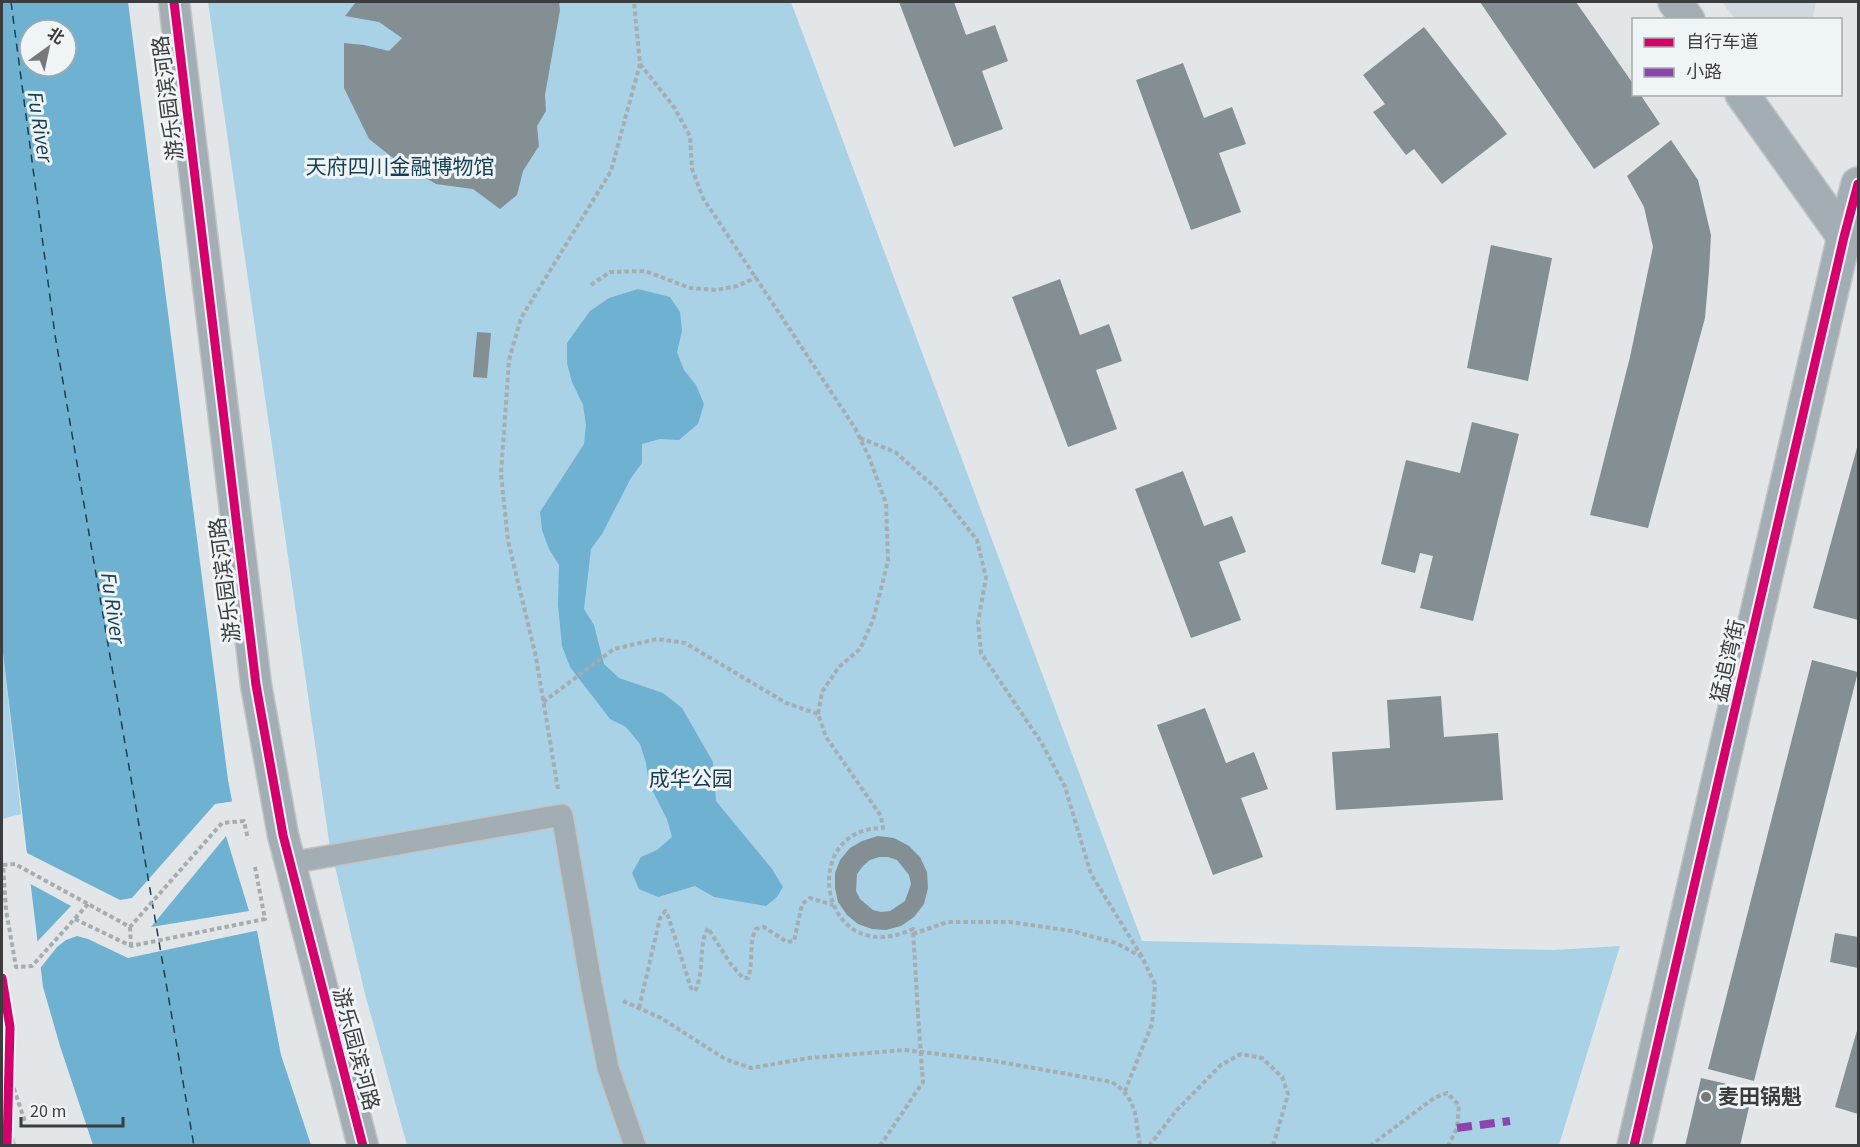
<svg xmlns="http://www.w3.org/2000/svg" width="1860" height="1147" viewBox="0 0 1860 1147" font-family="'Source Sans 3','Noto Sans SC',sans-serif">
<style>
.built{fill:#d1d9de}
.green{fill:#a9d2e7}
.water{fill:#6fb1d1;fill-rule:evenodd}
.pier{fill:#e3e6e8;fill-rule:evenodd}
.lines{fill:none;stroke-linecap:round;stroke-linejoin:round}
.ferry{stroke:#184053;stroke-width:1.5;stroke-dasharray:8 6;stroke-linecap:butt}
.building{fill:#848f94;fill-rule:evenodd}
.service-casing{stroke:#c2c4c5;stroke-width:24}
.pedestrian-casing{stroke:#c2c4c5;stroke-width:33}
.minor-casing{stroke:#c2c4c5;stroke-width:36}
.tertiary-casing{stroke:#c2c4c5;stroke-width:36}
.path{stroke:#a6adb1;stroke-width:4;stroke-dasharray:4.5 3;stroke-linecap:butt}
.service{stroke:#a3aeb4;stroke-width:21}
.pedestrian{stroke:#a3aeb4;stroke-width:30}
.minor{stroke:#a3aeb4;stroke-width:33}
.tertiary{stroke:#a3aeb4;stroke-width:33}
.path-bridge{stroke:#a6adb1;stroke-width:4;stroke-dasharray:4.5 3;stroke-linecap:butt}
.quiet{stroke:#8e44ad;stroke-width:8;stroke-dasharray:15 8;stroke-linecap:butt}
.cycleway-casing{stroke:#eff4f6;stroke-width:13}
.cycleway{stroke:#d6006c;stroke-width:9}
.poi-dot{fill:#767879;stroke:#eff4f6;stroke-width:2}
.labels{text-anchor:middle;stroke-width:6;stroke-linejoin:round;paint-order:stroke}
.street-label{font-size:21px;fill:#3b3c3d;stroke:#eff4f6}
.park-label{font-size:21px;fill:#173f53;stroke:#eff4f6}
.poi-label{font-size:21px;font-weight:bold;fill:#3b3c3d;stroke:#eff4f6;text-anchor:start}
.water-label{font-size:22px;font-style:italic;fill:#184053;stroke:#eff4f6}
</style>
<rect width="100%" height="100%" fill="#e3e6e8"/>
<path class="built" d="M1722 2H1816L1812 20 1735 19Z"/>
<path class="green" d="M208 2H791L1142 941 1553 950 1620 946 1559 1145H407L365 994 329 841Z
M2 645 21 814 2 819Z"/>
<path class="water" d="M2 2H128L228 780 281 1055 311 1145H93L60 1046 43 987 2 645ZM30 30H66V66H30Z
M638 289 670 297 680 312 682 331 677 352 684 370 696 385 704 404 698 424 679 440 660 439 642 444V463L631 478 602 534 591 549 584 609 594 625 604 664 619 678 663 693 682 708 713 762 716 801 772 869 783 887 777 897 766 906 714 897 695 886 658 897 639 889 632 873 641 857 657 850 672 837 667 819 649 784 646 763 640 744 626 727 610 719 570 667 562 646 558 605 559 565 549 549 542 530 540 512 584 444 586 425 583 405 572 382 567 363V343L590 311 609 298Z"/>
<path class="pier" d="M235 801 260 930 128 958 88 939 77 936 66 940 57 947 38 971 35 944 71 906 27 882 23 851 120 900 132 898 215 804ZM226 836 249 911 151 927Z"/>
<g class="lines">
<path class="ferry" d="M11 2 55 335 194 1146"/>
</g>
<path class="building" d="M356 2H559L560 10 545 95 546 111 537 126 539 146 523 171 517 195 500 209 473 189 436 184 397 161 369 139 344 88V43L364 45 389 51 402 38 379 22 345 16Z
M899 2H954L966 35 995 25 1008 61 982 71 1003 129 954 147Z
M1480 2H1576L1634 85V94H1640L1660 124 1594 169Z
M1424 27 1507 134 1442 184 1414 149 1406 155 1373 112 1385 104 1363 75Z
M1183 63 1204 118 1232 107 1246 144 1219 153 1241 212 1191 230 1136 80Z
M1671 140 1698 180 1711 235 1709 271 1705 318 1648 528 1590 515 1630 357 1653 247 1644 207 1627 176Z
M1491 245 1552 258 1528 381 1467 368Z
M1060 279 1080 335 1109 324 1122 361 1096 370 1117 429 1068 447 1012 297Z
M477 332 491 333 487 378 473 377Z
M1472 422 1519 434 1473 621 1420 608 1433 556 1420 553 1415 573 1381 564 1406 460 1460 473Z
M1858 444V620L1813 608Z
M1183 471 1204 526 1232 516 1246 552 1219 562 1241 620 1191 638 1135 489Z
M1812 660 1858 672 1754 1081 1708 1069Z
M1441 696 1444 737 1498 733 1503 800 1336 810 1332 752 1390 748 1387 700Z
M1205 708 1226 763 1254 752 1268 789 1241 798 1263 857 1213 875 1157 725Z
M878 836 894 838 909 846 920 857 927 872 928 888 924 904 914 917 901 926 886 930 872 929 858 924 847 915 838 902 835 888V873L840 860 850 848 862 841ZM879 857H888L897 860 909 875 911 884 905 901 890 911 881 912 873 910 860 899 856 891 857 874 863 866 870 860Z
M1835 933 1858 937V968L1830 962Z
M1858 1027V1114L1835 1107Z
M1701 1078 1753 1090 1740 1146H1685Z"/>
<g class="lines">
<defs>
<path id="service" d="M290 863 562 815 591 983 608 1068 635 1146
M2 1138 4 1146"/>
<path id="pedestrian" d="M174 2 256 685 283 835 363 1146"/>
<path id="minor" d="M1675 2 1688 20
M1742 94 1844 237 1858 241"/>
<path id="tertiary" d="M1634 1146 1844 237 1858 184"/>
</defs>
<use href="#service" class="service-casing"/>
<use href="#pedestrian" class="pedestrian-casing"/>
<use href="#minor" class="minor-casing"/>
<use href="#tertiary" class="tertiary-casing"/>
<path class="path" d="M640 64 674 107 690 136 692 169 703 198 855 428 869 457 886 503 888 561 873 620 860 649 839 667 822 692 818 714 826 737 881 816 883 828C796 828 820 972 913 929L918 1014
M591 285 610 272 645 271 690 288 717 290 737 286 757 277
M860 438 895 452 937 489 977 540 986 578 978 622 981 653 1041 742 1065 787 1091 874 1142 957
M543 702 614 649 657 639 685 643 786 703 818 714
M558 789 536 657 508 541 501 474 509 360 521 318 611 171 640 64 634 2
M88 904 32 966 16 967 6 910 3 865 15 864 130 927 222 823 244 821 248 839
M75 919 131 946 265 919 255 867
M130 927 131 946
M913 934 947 922H1010L1072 931 1116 943 1142 957 1155 984 1152 1024 1125 1091
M623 1001 661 1018 725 1059 751 1068 809 1058 904 1050 989 1060 1112 1082C1138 1099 1135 1117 1140 1146
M639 1008 660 918 665 911 668 916 691 988 695 991C705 972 698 943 708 928L730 963 743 978H748C754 962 748 944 756 929L764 927 787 942 794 941 802 904 810 898 833 905
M9 1074 25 1122
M880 1146 923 1082 922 1070
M1149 1146 1176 1111 1221 1065 1241 1054 1262 1058 1282 1077 1288 1094 1273 1146
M1370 1146 1434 1098 1447 1093 1459 1105 1457 1128 1448 1146"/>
<use href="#service" class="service"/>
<use href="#pedestrian" class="pedestrian"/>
<use href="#minor" class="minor"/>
<use href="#tertiary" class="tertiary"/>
<path class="path-bridge" d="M918 1014 922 1070"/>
<path class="quiet" d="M1457 1128 1510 1121"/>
<defs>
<path id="cycleway" d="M174 2 256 685 283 835 363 1146
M2 978 10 1027 7 1146
M1634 1146 1844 237 1858 184"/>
</defs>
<use href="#cycleway" class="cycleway-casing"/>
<use href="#cycleway" class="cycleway"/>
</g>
<circle class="poi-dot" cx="1706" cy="1097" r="6"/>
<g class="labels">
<g class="street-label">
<text transform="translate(168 98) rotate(-97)" y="7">游乐园滨河路</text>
<text transform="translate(225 580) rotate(-97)" y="7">游乐园滨河路</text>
<text transform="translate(1728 661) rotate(-77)" y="7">猛追湾街</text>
<text transform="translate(356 1049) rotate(75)" y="7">游乐园滨河路</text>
</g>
<g class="park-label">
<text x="400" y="174">天府四川金融博物馆</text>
<text x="691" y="786">成华公园</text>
</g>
<g class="poi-label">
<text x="1718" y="1104">麦田锅魁</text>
</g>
<g class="water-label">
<text transform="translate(41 127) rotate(81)" y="8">Fu River</text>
<text transform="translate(114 608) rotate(82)" y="8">Fu River</text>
</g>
</g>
<rect width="1860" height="1147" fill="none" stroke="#3b3c3d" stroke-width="6"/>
<rect x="1632" y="18" width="210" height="78" fill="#eff4f6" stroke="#a7aaac" stroke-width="1.5"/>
<rect x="1644" y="38" width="30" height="9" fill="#d6006c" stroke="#a7aaac" stroke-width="1.5"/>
<text x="1686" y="48" font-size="18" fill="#3b3c3d">自行车道</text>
<rect x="1644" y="68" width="30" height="9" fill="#8e44ad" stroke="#a7aaac" stroke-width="1.5"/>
<text x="1686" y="78" font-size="18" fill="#3b3c3d">小路</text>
<g transform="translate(48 48) rotate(33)"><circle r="28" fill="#eff4f6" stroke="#a7aaac" stroke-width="1.5"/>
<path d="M0-4.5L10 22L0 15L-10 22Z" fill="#767879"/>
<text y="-9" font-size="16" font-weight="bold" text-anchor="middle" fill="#3b3c3d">北</text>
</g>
<path d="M21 1117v9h102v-9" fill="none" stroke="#3b3c3d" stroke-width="3"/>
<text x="30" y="1117" font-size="18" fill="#3b3c3d" stroke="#eff4f6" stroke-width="4.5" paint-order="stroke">20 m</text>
</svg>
